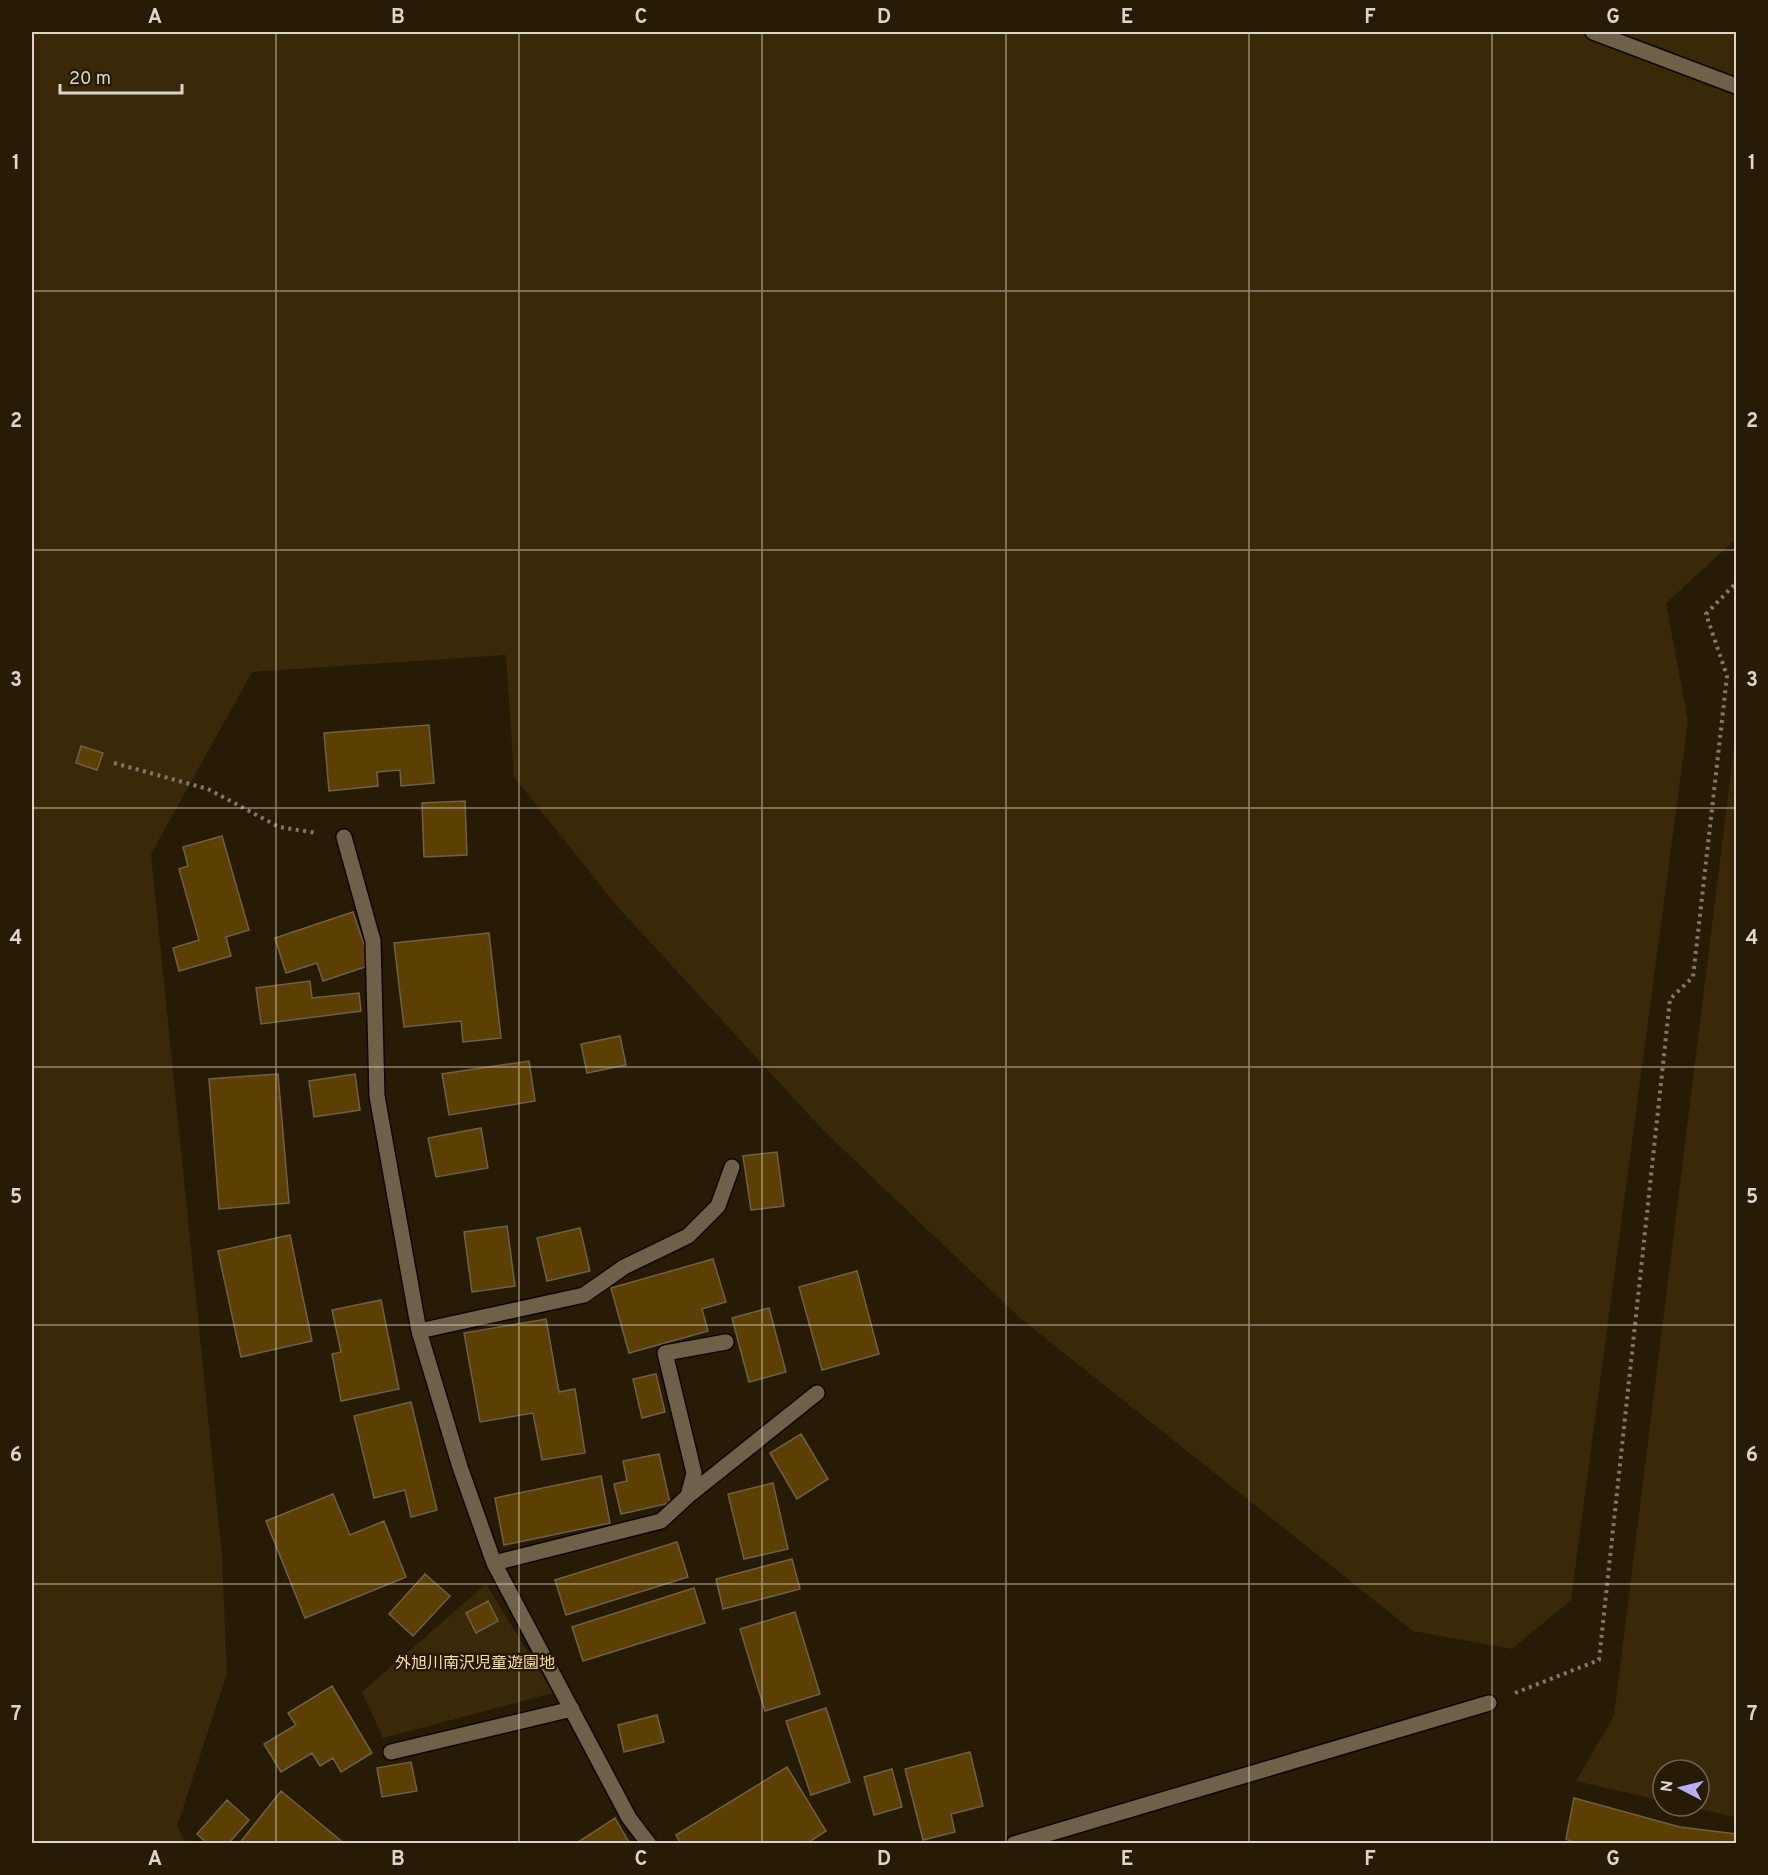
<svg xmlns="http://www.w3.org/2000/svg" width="1768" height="1875" viewBox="0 0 1768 1875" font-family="Overpass,'Noto Sans JP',sans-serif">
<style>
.green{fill:#3a2909}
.building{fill:#5b3f03;stroke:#6e6049;stroke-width:1.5}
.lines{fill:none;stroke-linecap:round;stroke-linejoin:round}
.street-casing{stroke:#100600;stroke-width:18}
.path{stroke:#827868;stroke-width:4;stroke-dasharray:3 4.5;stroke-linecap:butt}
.street{stroke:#6e6049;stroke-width:15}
.grid{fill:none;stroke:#ddd5c9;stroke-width:1.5;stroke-opacity:0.55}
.labels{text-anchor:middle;stroke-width:5;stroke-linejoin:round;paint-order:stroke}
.park-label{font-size:16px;fill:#fcdca7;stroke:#271b06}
.neatline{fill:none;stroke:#ddd5c9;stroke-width:2}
.grid-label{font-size:20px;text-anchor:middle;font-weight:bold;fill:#ddd5c9}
</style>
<rect width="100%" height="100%" fill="#271b06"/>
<path class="green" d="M32 32H1736V539L1666 603 1688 721 1571 1600 1512 1649 1413 1631 1020 1318 824 1131 616 905 514 777 506 655 252 672 151 854 222 1555 227 1674 177 1826 186 1843 32 1844Z
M1736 732V1817L1685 1806H1699V1770H1663V1801L1576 1781 1614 1716Z
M486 1584 553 1693 383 1738 362 1692Z"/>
<path class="building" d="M429 725 434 783 401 786 400 770 377 772 378 786 329 791 324 733Z
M81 746 103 753 97 770 76 763Z
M465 801 467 855 424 857 422 803Z
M222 836 249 930 226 937 231 956 179 971 173 948 199 940 179 869 188 866 183 847Z
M353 912 371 965 323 981 317 963 286 973 275 938Z
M489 933 501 1038 463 1042 461 1021 404 1027 394 943Z
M310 981 312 998 359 993 361 1011 261 1024 256 988Z
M620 1036 626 1065 587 1073 581 1044Z
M529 1061 535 1101 449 1115 442 1074Z
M278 1074 289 1203 219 1209 209 1079Z
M355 1074 360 1110 314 1117 309 1081Z
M481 1128 488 1168 436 1177 428 1138Z
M777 1152 784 1206 751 1210 743 1156Z
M507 1226 515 1286 472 1292 464 1232Z
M580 1228 590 1271 547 1281 537 1238Z
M290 1235 312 1341 241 1357 218 1251Z
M713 1259 726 1302 702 1309 708 1331 629 1353 611 1288Z
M857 1271 879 1354 822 1370 799 1287Z
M381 1300 399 1389 341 1401 332 1354 341 1352 332 1310Z
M769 1308 786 1372 749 1382 732 1318Z
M546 1319 559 1392 575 1389 585 1453 542 1460 533 1413 480 1422 464 1333Z
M656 1374 665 1412 642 1418 633 1379Z
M411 1402 437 1510 411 1517 405 1490 374 1498 354 1416Z
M801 1434 828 1479 797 1499 770 1453Z
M659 1454 670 1503 621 1514 614 1484 627 1481 623 1461Z
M601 1476 610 1523 504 1545 495 1498Z
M773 1483 788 1549 744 1559 728 1494Z
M333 1494 350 1535 384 1521 406 1577 305 1618 266 1521Z
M677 1542 688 1577 566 1615 555 1580Z
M792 1559 800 1589 723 1609 716 1579Z
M425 1574 450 1596 413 1636 389 1614Z
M694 1588 705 1623 583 1661 572 1627Z
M488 1601 498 1621 476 1633 466 1613Z
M795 1612 820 1694 765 1711 740 1629Z
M332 1686 372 1753 341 1772 333 1758 320 1766 312 1753 281 1772 264 1744 296 1725 288 1713Z
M826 1708 850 1782 811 1795 786 1721Z
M657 1715 664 1742 624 1752 618 1725Z
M970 1752 983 1806 951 1814 955 1832 923 1840 905 1769Z
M411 1762 417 1791 382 1797 377 1768Z
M787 1767 826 1831 806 1844H681L676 1835Z
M892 1769 902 1807 874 1815 864 1777Z
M281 1791 345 1844H239Z
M1574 1798 1680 1827 1736 1834V1844H1577L1566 1839Z
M227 1800 249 1820 228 1844H208L197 1834Z
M615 1818 630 1844H575Z"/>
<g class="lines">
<defs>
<path id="street" d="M1593 32 1736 86
M344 837 373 941 377 1096 419 1331 460 1467 494 1563 629 1818 649 1844
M419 1331 584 1295 624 1267 688 1236 718 1206 732 1167
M688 1496 817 1393
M494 1563 661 1521 688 1496 694 1473 665 1353 726 1342
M391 1752 572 1709
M1014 1844 1489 1703"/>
</defs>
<use href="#street" class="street-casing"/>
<path class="path" d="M114 763 208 789 279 827 317 833
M1515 1693 1599 1660 1670 999 1693 977 1727 676 1706 614 1736 583"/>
<use href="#street" class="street"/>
</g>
<path class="grid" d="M276 32V1844M519 32V1844M762 32V1844M1006 32V1844M1249 32V1844M1492 32V1844M32 291H1736M32 550H1736M32 808H1736M32 1067H1736M32 1325H1736M32 1584H1736"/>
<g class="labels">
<g class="park-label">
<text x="475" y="1668">外旭川南沢児童遊園地</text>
</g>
</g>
<rect width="1768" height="1875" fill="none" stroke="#271b06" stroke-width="66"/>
<g transform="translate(1681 1788) rotate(277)"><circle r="28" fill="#271b06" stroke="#706554" stroke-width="1.5"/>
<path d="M0-4.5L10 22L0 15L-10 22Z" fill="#b6acf8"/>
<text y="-9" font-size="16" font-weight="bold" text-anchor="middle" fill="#ddd5c9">N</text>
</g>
<path d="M60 84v9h122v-9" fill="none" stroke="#ddd5c9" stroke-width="3"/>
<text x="69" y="84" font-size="18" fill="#ddd5c9" stroke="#271b06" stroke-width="4.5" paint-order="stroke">20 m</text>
<rect x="33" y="33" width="1702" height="1809" class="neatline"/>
<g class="grid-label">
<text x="155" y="23">A</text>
<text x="398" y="23">B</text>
<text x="641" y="23">C</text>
<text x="884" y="23">D</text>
<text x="1127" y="23">E</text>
<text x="1370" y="23">F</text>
<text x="1613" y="23">G</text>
<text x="16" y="169">1</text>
<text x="1752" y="169">1</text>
<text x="16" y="427">2</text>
<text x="1752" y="427">2</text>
<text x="16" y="686">3</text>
<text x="1752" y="686">3</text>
<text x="16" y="944">4</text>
<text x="1752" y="944">4</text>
<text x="16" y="1203">5</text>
<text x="1752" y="1203">5</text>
<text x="16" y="1461">6</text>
<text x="1752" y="1461">6</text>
<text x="16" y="1720">7</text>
<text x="1752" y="1720">7</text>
<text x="155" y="1865">A</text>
<text x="398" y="1865">B</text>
<text x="641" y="1865">C</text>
<text x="884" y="1865">D</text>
<text x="1127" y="1865">E</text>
<text x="1370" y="1865">F</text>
<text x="1613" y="1865">G</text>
</g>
</svg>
